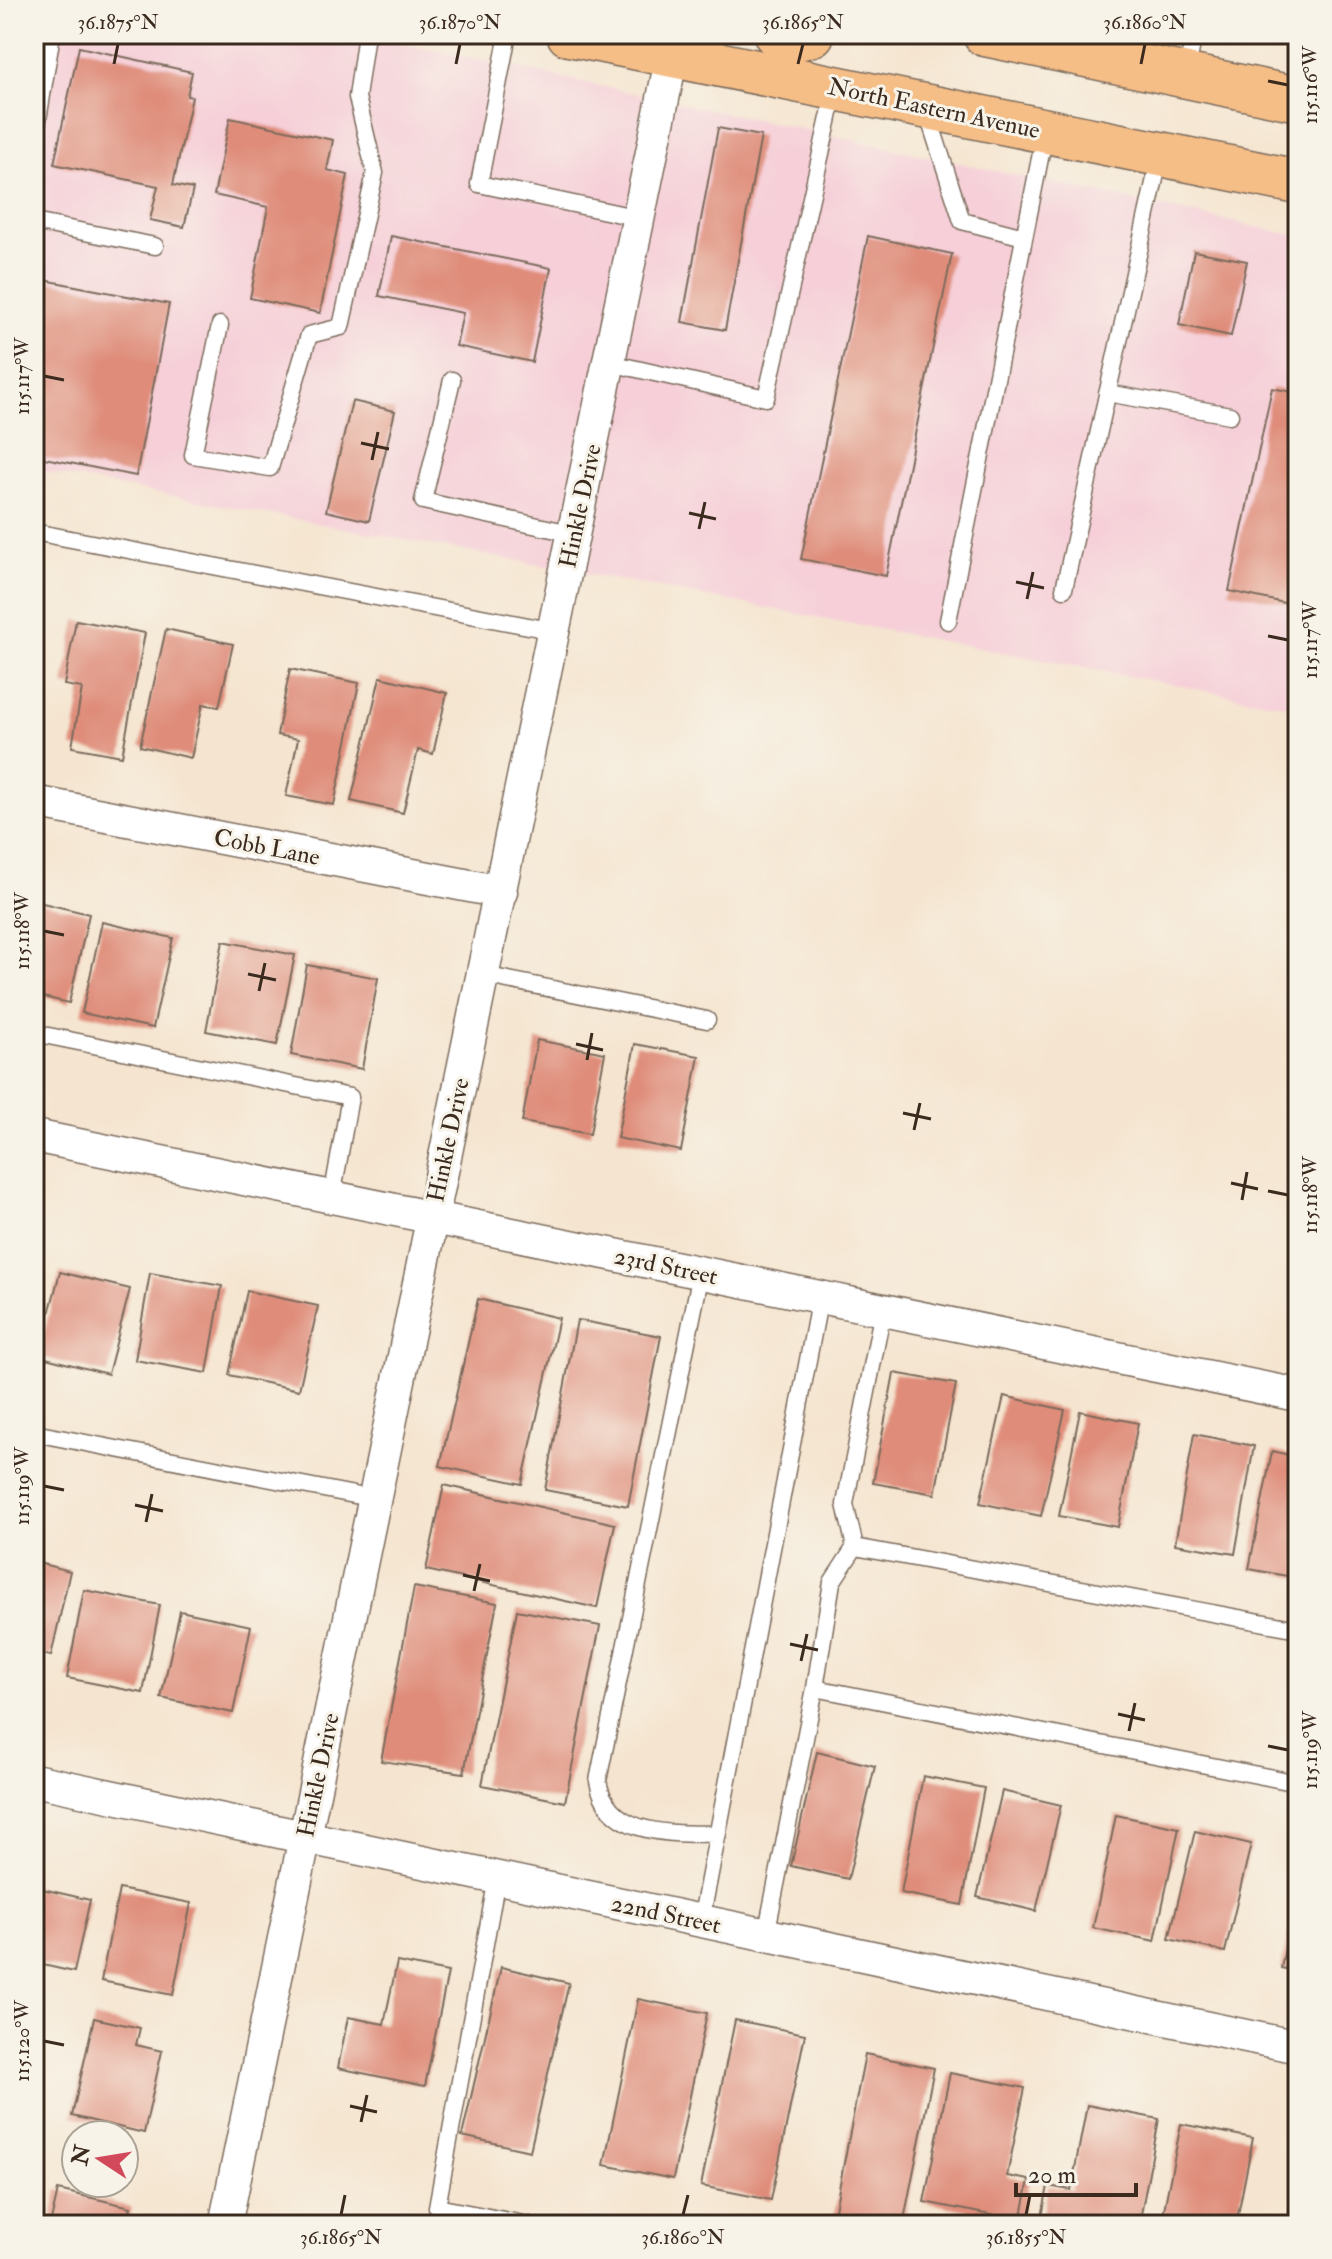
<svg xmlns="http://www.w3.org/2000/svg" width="1332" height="2259" viewBox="0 0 1332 2259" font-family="'IM FELL Double Pica',serif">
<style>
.built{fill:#f6cfd8}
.building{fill:#df8d7a}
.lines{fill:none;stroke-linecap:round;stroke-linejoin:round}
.lane-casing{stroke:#7c6b5c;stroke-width:19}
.street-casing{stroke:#7c6b5c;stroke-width:35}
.primary-casing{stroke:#7c6b5c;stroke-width:47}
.lane{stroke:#fff;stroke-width:16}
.street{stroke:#fff;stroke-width:32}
.primary{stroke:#f6be87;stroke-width:44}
.ticks{fill:none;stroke:#3b2a1e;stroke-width:3}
.labels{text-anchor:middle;stroke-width:6;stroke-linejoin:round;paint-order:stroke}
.street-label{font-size:24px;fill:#3b2a1e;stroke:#f7f3e8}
.neatline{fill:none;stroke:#3b2a1e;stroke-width:3}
.ticks-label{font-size:20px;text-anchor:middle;fill:#3b2a1e}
</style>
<rect width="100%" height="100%" fill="#f7f3e8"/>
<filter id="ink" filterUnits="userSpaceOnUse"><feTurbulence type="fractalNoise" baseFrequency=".0125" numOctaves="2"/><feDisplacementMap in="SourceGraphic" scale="16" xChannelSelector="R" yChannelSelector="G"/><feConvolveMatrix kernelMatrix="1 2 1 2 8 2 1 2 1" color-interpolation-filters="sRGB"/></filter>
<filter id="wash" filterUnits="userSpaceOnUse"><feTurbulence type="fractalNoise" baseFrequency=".006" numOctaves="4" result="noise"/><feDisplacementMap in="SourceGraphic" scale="32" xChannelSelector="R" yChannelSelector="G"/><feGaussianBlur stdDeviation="1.8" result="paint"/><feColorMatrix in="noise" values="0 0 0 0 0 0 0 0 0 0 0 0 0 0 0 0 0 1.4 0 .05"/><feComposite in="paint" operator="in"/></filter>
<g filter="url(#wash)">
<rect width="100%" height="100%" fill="#f5e5d0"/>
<path class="built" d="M34 34H360L1298 236V708L34 470Z"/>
<g id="blocks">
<path class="building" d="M79 47 192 72 187 96 192 97 173 185 193 189 184 227 150 220 158 186 54 164Z
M230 118 333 140 327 170 348 175 320 313 250 298 268 207 214 195Z
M718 128 761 136 725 330 682 322Z
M391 236 551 268 532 362 456 346 463 313 379 296Z
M868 236 952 254 886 576 801 559Z
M1194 251 1247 261 1231 336 1179 325Z
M34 278 169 304 136 476 34 456Z
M1272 388 1298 393V606L1229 591Z
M352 401 395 411 369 521 326 511Z
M76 620 145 633 122 756 72 747 82 688 64 685Z
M166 629 233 644 219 707 203 704 191 758 140 746Z
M290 669 359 683 334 805 286 796 298 739 277 735Z
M380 677 447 693 433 754 418 750 403 813 351 801Z
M34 901 89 914 69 1003 34 995Z
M102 922 173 938 153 1028 82 1013Z
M223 941 295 955 277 1045 206 1031Z
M307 965 378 978 362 1069 291 1055Z
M537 1040 605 1053 590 1134 522 1122Z
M635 1044 699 1056 681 1151 617 1138Z
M60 1272 130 1289 108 1374 38 1356Z
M150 1273 222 1286 207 1373 135 1360Z
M247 1291 318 1306 299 1390 229 1375Z
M478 1299 559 1318 522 1484 440 1466Z
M577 1320 661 1336 628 1506 545 1490Z
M894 1373 956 1384 935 1494 873 1483Z
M1004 1396 1065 1410 1041 1516 980 1503Z
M1080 1411 1138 1423 1118 1527 1059 1516Z
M1194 1434 1254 1446 1235 1554 1175 1544Z
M1272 1451 1298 1457V1578L1249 1569Z
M444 1485 615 1524 597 1608 426 1570Z
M34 1562 70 1571 51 1656 34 1652Z
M414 1587 497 1603 464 1773 381 1761Z
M84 1590 160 1605 143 1693 67 1678Z
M517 1610 600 1626 565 1802 482 1785Z
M180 1611 251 1626 233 1713 161 1698Z
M817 1752 875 1766 848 1879 791 1866Z
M923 1776 984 1788 962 1905 901 1893Z
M1002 1791 1061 1805 1036 1911 977 1897Z
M1116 1815 1179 1828 1155 1941 1093 1928Z
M1195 1831 1251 1844 1225 1952 1169 1939Z
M34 1887 90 1900 74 1972 34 1963Z
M119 1889 191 1903 173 1995 101 1981Z
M1297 1890H1298V1972L1281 1968Z
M397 1962 448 1972 425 2086 338 2068 348 2017 384 2024Z
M501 1967 569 1983 530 2151 462 2136Z
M638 1999 707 2013 673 2179 604 2165Z
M94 2018 140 2028 136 2045 162 2051 144 2133 72 2116Z
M735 2020 805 2034 771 2200 701 2186Z
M865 2054 934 2068 903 2225H859L833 2220Z
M950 2073 1025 2088 1007 2176 1029 2180 1021 2221 924 2202Z
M1087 2105 1159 2119 1139 2225H1060L1041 2222 1048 2186 1071 2190Z
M1181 2124 1253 2138 1236 2225H1161Z
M58 2190 131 2207 127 2225H50Z"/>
</g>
</g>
<g filter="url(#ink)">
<use href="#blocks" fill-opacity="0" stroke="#7c6b5c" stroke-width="2"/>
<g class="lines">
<defs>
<path id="lane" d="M508 34 479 184 639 218
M1186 74 1194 34
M927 112 962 221 1024 237
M34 144 52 34
M34 222 155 246
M220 325 193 455 270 468 309 335 341 327 375 173 357 97 366 34
M610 363 766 398 835 91
M452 380 423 501 575 534
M1107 393 1230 415
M34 532 555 631
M1064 589 1160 156
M948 621 1045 133
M483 975 707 1020
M34 1033 350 1097 332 1197
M701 1273 598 1781C608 1838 672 1833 718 1834
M883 1310 845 1504 855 1547 1298 1629
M34 1433 375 1499
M815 1688 1298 1783
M497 1878 437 2207 529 2225
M701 1921 820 1297
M766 1935 815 1688 832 1582 855 1547"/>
<path id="street" d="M34 802 501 892
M34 1136 1298 1395
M34 1780 1298 2047
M225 2225 672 55"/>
<path id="primary" d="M569 34 1298 182
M776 34 798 38 812 34
M985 34 1298 99"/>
</defs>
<use href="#lane" class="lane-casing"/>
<use href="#street" class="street-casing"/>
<use href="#primary" class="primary-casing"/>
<use href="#lane" class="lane"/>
<use href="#street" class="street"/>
<use href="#primary" class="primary"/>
</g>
</g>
<path class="ticks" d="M114 64 118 44M456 64 460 44M798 64 803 44M1141 64 1145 44M1268 81 1288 85M44 376 64 380M361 443 389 449M372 460 378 432M689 513 716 519M699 529 705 502M1016 582 1044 588M1027 599 1033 572M1268 636 1288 640M44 931 64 935M248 974 276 980M259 991 265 963M576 1044 603 1050M587 1060 592 1033M903 1113 931 1119M914 1130 920 1103M1231 1183 1258 1189M1268 1191 1288 1195M1242 1200 1247 1172M44 1486 64 1490M135 1505 163 1511M146 1522 152 1494M463 1575 490 1581M474 1591 480 1564M790 1644 818 1650M801 1661 807 1634M1118 1714 1145 1720M1129 1731 1135 1703M1268 1746 1288 1750M44 2041 64 2045M350 2106 377 2112M361 2122 367 2095M341 2215 345 2195M683 2215 688 2195M1026 2215 1030 2195"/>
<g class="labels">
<g class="street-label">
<text transform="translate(934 108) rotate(12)" y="8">North Eastern Avenue</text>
<text transform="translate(580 506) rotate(-78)" y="8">Hinkle Drive</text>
<text transform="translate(267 847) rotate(11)" y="8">Cobb Lane</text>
<text transform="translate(448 1140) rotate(-78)" y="8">Hinkle Drive</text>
<text transform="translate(666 1266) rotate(12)" y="8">23rd Street</text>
<text transform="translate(318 1775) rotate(-78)" y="8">Hinkle Drive</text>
<text transform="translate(666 1914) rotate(12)" y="8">22nd Street</text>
</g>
</g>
<rect width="1332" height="2259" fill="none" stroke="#f7f3e8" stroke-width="88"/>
<g transform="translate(100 2159) rotate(282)"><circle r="38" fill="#f7f3e8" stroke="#aca397" stroke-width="2"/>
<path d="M0-6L14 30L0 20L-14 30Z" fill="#d1495b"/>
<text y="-12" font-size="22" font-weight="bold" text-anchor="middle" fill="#3b2a1e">N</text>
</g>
<path d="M1016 2183v12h120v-12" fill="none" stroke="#3b2a1e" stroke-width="4"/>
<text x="1028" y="2183" font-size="24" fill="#3b2a1e" stroke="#f7f3e8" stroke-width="6" paint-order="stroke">20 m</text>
<rect x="44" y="44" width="1244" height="2171" class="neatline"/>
<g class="ticks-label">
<text x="118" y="29">36.1875°N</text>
<text x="460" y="29">36.1870°N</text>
<text x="803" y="29">36.1865°N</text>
<text x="1145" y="29">36.1860°N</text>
<text transform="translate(1310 85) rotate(-90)" y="7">115.116°W</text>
<text transform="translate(22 376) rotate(-90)" y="7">115.117°W</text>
<text transform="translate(1310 640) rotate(-90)" y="7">115.117°W</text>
<text transform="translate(22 931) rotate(-90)" y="7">115.118°W</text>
<text transform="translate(1310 1195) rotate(-90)" y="7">115.118°W</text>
<text transform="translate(22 1486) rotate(-90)" y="7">115.119°W</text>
<text transform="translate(1310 1750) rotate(-90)" y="7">115.119°W</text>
<text transform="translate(22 2041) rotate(-90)" y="7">115.120°W</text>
<text x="341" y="2244">36.1865°N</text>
<text x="683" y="2244">36.1860°N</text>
<text x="1026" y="2244">36.1855°N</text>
</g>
</svg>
